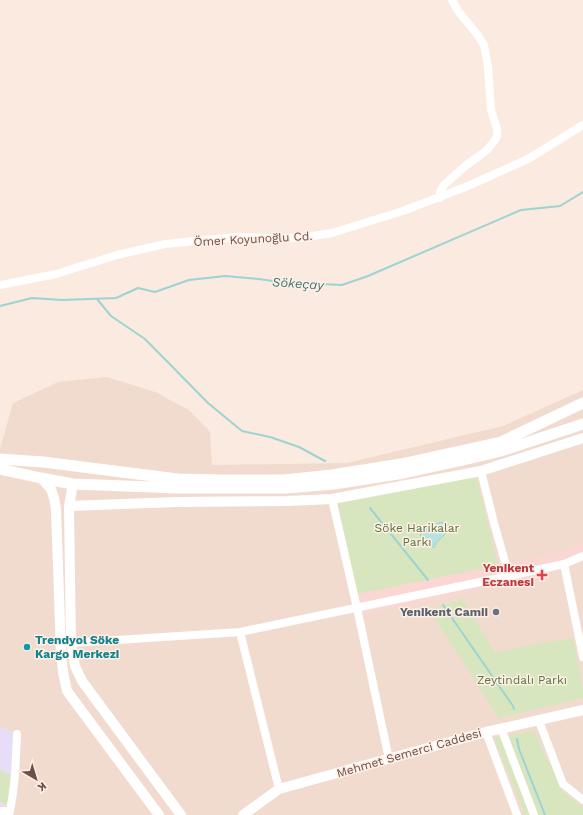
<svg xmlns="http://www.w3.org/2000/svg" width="583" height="815" viewBox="0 0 583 815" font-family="'Work Sans',sans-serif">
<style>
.residential{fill:#f1dbce}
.commercial{fill:#fad7d3}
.education{fill:#e8ddf6}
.green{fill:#d7e6bf}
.water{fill:#b6e2df;stroke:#9dd3d1}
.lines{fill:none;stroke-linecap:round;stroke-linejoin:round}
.stream{stroke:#9dd3d1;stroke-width:2}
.minor{stroke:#fff;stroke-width:8}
.tertiary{stroke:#fff;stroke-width:10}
.secondary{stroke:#fff;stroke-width:11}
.health-dot{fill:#e0444e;stroke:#feefe5;stroke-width:1.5}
.worship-dot{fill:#6b7280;stroke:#feefe5;stroke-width:1.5}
.culture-dot{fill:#0f9aa8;stroke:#feefe5;stroke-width:1.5}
.labels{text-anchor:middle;stroke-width:3;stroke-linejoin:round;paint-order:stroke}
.street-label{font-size:12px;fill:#6f4f49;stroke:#feefe5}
.park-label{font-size:12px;fill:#5b7542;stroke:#feefe5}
.health-label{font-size:12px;font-weight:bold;fill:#be3a42;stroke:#feefe5;text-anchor:end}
.worship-label{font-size:12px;font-weight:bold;fill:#5b616d;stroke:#feefe5;text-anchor:end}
.culture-label{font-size:12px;font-weight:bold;fill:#0d838f;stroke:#feefe5;text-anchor:start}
.water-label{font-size:13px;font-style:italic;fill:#3e7572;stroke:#feefe5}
</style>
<rect width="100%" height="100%" fill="#faeadf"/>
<path class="residential" d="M107 377 155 392 189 410 210 432 212 465 347 463 503 426 583 390V815H0V806H11L17 735 0 727V449L13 403 58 382Z"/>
<path class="commercial" d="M583 542V563L565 570 448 597 362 615 357 594 506 564 562 551Z"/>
<path class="education" d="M0 727 17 734 12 806H0Z"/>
<path class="green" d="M471 476 477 479 497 562 493 566 357 594 338 504Z
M463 599 495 653 530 645 573 638 583 689V698L499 718 429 610Z
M534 731 562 791 583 808V815H525L494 738Z
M0 770 15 777 12 806 0 802Z"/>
<path class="water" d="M443 522 445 523 449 526V530L436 543 434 548 432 547 420 535 423 530 433 527 438 523Z"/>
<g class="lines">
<path class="stream" d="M97 299 111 316 145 339 208 403 242 431 270 437 299 447 325 461
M0 306 32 298 62 300 116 298 138 288 155 292 189 280 225 276 259 279 292 284H321L342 285 368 276 521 210 560 206 583 192
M370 508 428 580
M443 605 513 706 514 709
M517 739 519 749 545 815"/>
<path class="minor" d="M440 198V192L444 185 464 167 487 150 495 140 497 136V129L491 110 488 67 484 45 476 33 458 11 452 0
M0 285 56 274 117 255 165 244 236 237 271 238H300L332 233 403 211 468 186 528 159 583 125
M481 471 494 523 509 576
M332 499 357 608 389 759
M564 564 583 657
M240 632 279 789
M71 643 240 632 509 576 564 564 583 556
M539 721 563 784 583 800
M501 728 534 815
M486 732 517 815
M0 811H10
M9 815C15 789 16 761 17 734"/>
<path class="tertiary" d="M41 478 51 489 54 498 56 509 61 653 63 672 67 691 159 815
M73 484 69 506 71 643 75 666 82 681 181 815
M69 506 177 502 287 501 332 499 481 471 583 438
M243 815 279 789 486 732 583 710"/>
<path class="secondary" d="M0 459 43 462 177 479 221 480H284L332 475 401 464 501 442 583 403
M0 469 41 478 73 484 177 488H286L334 484 404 473 472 458 501 451 583 424"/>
</g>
<path class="health-dot" d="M540 569h4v4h4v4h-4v4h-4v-4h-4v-4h4z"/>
<circle class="worship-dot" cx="496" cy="612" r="4"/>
<circle class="culture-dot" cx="27" cy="647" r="4"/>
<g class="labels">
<g class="street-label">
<text transform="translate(253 239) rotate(-3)" y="4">Ömer Koyunoğlu Cd.</text>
<text transform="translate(409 753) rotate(-16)" y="4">Mehmet Semerci Caddesi</text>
</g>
<g class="park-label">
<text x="417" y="532">Söke Harikalar<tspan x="417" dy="14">Parkı</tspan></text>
<text x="522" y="684">Zeytindalı Parkı</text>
</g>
<g class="health-label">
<text x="534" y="572">Yenikent<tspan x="534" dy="14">Eczanesi</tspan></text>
</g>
<g class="worship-label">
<text x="488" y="616">Yenikent Camii</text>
</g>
<g class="culture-label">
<text x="35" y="644">Trendyol Söke<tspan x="35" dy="14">Kargo Merkezi</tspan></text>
</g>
<g class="water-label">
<text transform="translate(298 283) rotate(4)" y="5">Sökeçay</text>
</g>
</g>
<g transform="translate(36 779) rotate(142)" stroke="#feefe5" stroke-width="3" paint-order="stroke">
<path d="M0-3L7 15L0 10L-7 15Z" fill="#6f4f49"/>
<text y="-6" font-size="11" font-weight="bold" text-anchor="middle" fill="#6f4f49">K</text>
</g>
</svg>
